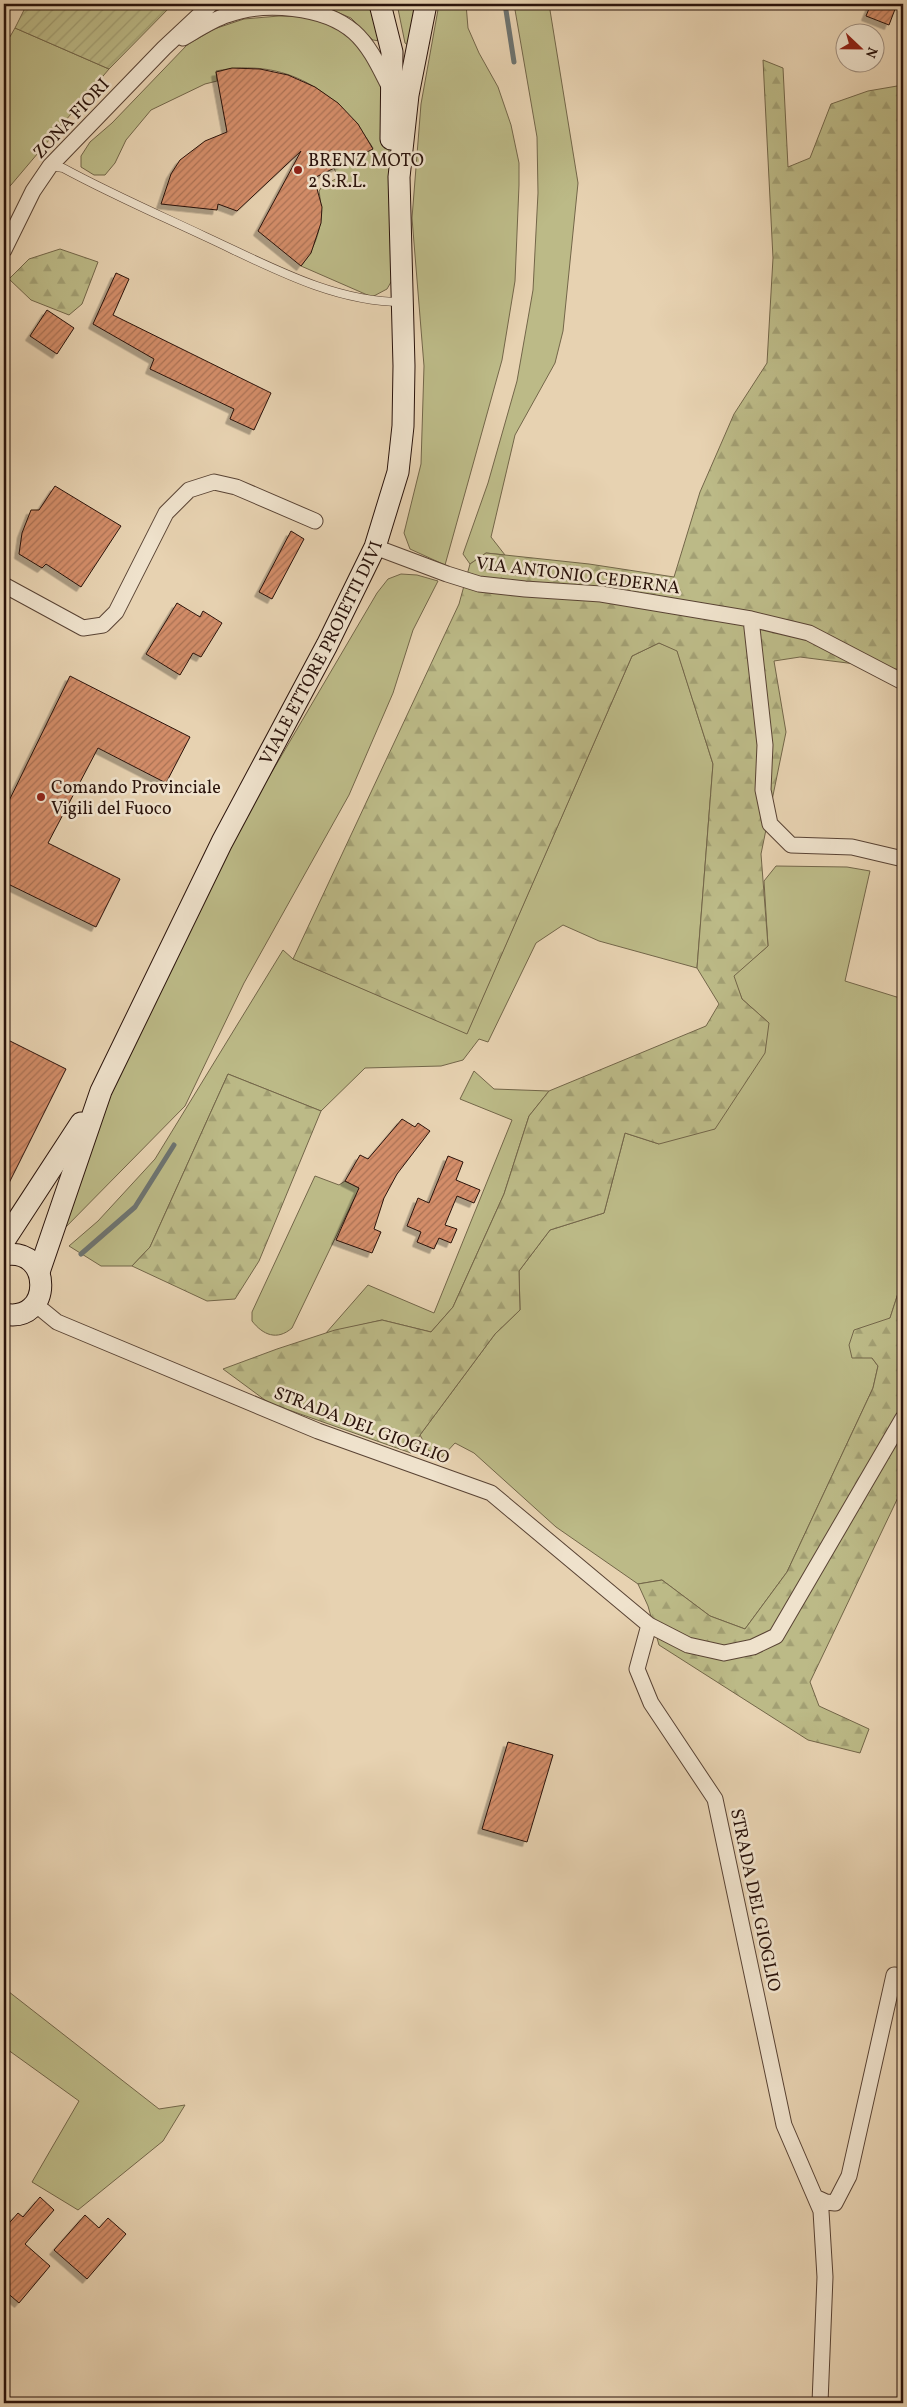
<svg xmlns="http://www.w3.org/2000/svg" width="907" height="2407" viewBox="0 0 907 2407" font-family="Vollkorn,serif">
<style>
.grass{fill:#bcba87;stroke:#736649}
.forest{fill:url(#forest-firs);stroke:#736649}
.garden{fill:url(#garden-furrows);stroke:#736649}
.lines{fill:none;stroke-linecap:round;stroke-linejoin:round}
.stream{stroke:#6d7471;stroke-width:5}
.building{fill:url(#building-hatch);stroke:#2a130b;filter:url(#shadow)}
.service-casing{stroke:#594334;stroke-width:9}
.minor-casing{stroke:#594334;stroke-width:17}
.secondary-casing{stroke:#2a130b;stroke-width:23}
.service{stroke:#efe2cc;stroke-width:8}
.minor{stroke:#efe2cc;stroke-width:15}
.secondary{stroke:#efe2cc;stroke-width:21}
.poi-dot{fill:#8f2418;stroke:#efe2cc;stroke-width:2}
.labels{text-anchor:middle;stroke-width:5;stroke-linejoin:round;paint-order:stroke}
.street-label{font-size:18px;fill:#2a130b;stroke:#efe2cc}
.poi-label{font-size:18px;fill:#2a130b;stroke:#efe2cc;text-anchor:start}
</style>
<defs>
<pattern id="forest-firs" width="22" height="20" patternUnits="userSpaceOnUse" patternTransform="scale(1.25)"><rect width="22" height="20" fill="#bcba87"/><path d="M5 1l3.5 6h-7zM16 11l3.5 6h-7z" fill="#a29f73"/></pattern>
<pattern id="garden-furrows" width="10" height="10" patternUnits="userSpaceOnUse" patternTransform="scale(1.25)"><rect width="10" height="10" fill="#bcba87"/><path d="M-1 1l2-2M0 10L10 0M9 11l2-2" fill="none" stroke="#a29f73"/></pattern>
<pattern id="building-hatch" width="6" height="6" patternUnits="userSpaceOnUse" patternTransform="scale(1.25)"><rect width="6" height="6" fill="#d38d69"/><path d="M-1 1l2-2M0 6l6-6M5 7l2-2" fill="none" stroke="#ab7255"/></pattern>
<filter id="shadow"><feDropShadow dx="-4.5" dy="4.5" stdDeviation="0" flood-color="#0004"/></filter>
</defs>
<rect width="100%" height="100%" fill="#e7d2b1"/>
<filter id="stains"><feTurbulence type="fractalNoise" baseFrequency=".004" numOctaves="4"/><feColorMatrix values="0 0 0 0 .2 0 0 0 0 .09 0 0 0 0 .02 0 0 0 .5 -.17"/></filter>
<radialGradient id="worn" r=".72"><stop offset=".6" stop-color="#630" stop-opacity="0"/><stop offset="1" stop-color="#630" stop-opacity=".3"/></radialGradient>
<path class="grass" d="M318 4H370L380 41 373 40 351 18Z
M397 4H420L409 46 405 43Z
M439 4H466L468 28 479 53 498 87 511 125 519 163V185L515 281 502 360 445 565 410 549 404 533 421 464 424 366 412 218 421 104Z
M514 4H549L578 183 563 331 555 363 515 435 491 537 505 555 486 553 470 564 463 554 488 483 517 381 533 290 538 193 537 137Z
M279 16 309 17 338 28 362 47 377 75 387 106 395 275 387 289 372 297 301 266C319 243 324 220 319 191L323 185 338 178 334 168 373 148C337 91 286 57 216 71L217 81 205 84 151 110 126 140 115 163 105 175H94L81 167V156L90 142 112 123 187 45 214 29 244 19Z
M15 28 109 69 11 185 4 191V47Z
M401 574 417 575 438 581 413 630 393 693 349 795 244 983 185 1106 59 1234 85 1146 229 845 377 593 388 579Z
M659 643 677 650 713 764 697 968 599 941 563 925 536 943 488 1042 479 1039 463 1060 441 1066 365 1068 321 1111 228 1074 150 1247 132 1266H101L69 1246 98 1221 155 1159 283 950 293 959 467 1033 632 656Z
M776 866 847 867 870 871 845 981 903 999V1278L890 1318 872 1358 878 1366 873 1388 787 1572 745 1629 710 1616 662 1580 638 1584 556 1527 474 1453 455 1443 442 1457 428 1450 420 1435 495 1334 520 1310 519 1271 550 1230 604 1213 625 1133 659 1144 769 1023 742 999 733 976 768 946 764 881Z
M474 1071 494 1089 549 1091 529 1116 504 1194 453 1307 431 1332 382 1320 326 1333 368 1285 434 1313 512 1120 460 1099Z
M315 1176 339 1185 345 1181 370 1193 365 1202 354 1199 292 1328C277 1341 263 1335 252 1321V1312Z
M4 1988 159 2109 185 2105 163 2141 78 2210 32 2182 79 2101 4 2047Z"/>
<path class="forest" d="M763 60 783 68 788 167 810 158 831 104 868 91 903 85V670L800 657 774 661 786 732 761 854 768 946 734 976 742 999 769 1023 765 1053 715 1129 659 1144 625 1133 604 1213 550 1230 519 1271 520 1310 495 1334 420 1435 411 1453 269 1403 223 1369 277 1349 335 1330 382 1320 431 1332 453 1307 504 1194 529 1116 549 1091 706 1026 719 1004 697 968 713 764 677 651 659 643 632 656 467 1034 293 959 459 604 470 564 486 553 589 564 674 577 700 492 734 414 767 363 773 258Z
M60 249 98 262 82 304 69 315 31 300 9 279 29 259Z
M228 1074 321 1111 259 1261 235 1299 207 1301 132 1266 150 1247Z
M903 1278V1487L810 1682 819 1706 869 1729 860 1753 808 1740 659 1645 648 1606 638 1584 662 1580 710 1616 745 1629 787 1572 873 1388 878 1366 872 1358H852L849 1345 854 1330 890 1318Z"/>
<path class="garden" d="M27 4H173L109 69 15 28Z"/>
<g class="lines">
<path class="stream" d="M505 4 514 62
M81 1254 135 1207 174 1145"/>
</g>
<path class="building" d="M871 4H897L889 25 866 16Z
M232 68 260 69 288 75 315 87 338 103 358 124 373 149 314 178 322 207 321 223 311 253 301 266 258 231 301 151 237 211 218 204 217 210 161 204 171 174 180 160 205 141 227 132 216 72Z
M116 273 129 279 113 315 271 393 254 430 230 419 234 409 150 369 154 359 93 324Z
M47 310 74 328 57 354 30 336Z
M55 486 121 526 81 587 46 564 42 568 19 554 22 533 31 510H39Z
M291 531 304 539 272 599 259 592Z
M177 603 200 617 203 611 222 623 201 657 193 653 180 675 146 654Z
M70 676 190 737 166 783 98 748 48 843 120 879 96 927 4 882V811Z
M4 1038 66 1069 4 1193Z
M402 1119 415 1127 418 1123 430 1131 397 1174 384 1198 374 1229 381 1232 372 1253 336 1240 359 1188 345 1181 360 1155 368 1159Z
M448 1156 463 1162 456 1180 480 1190 474 1203 457 1196 445 1225 457 1229 451 1243 439 1238 434 1249 417 1242 421 1232 407 1226 418 1198 429 1203Z
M508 1742 553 1755 527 1842 482 1829Z
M40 2197 54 2210 25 2244 50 2266 19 2303 4 2290V2229L18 2213 23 2217Z
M85 2215 99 2228 108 2218 126 2234 87 2279 54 2250Z"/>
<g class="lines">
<defs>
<path id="service" d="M50 166 63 168C109 193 157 214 204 236 267 265 332 302 402 302"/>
<path id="minor" d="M183 38C197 30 212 20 227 15 264 1 324 6 354 32 371 47 381 71 391 90
M4 250 33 191 50 166 164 48 211 4
M375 547 447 574 479 584 525 589 601 594 751 619 809 633 903 682
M4 585 83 628 103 625 116 612 166 513 189 490 214 482 236 487 315 521
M751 619 765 745 763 790 770 824 791 845 852 847 903 859
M35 1304 57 1322 318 1431 491 1493 649 1625 688 1645 724 1653 753 1647 776 1636 903 1418
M649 1625 637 1669 651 1703 715 1799 784 2125 821 2211 825 2277 820 2403
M815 2197 826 2202 835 2203 849 2176 894 1975 903 1976"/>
<g id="secondary">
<path d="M380 4 392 52 391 139"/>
<path d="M4 1241 81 1123"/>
<path d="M4 1255C53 1246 53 1324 4 1314"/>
<path id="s1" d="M39 1272 101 1091 222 842 327 645 375 547 398 472 403 426 404 366 399 177 408 95 426 4"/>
</g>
</defs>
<use href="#service" class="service-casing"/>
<use href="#minor" class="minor-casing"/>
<use href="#secondary" class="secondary-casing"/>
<use href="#service" class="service"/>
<use href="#minor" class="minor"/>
<use href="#secondary" class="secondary"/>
</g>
<g class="poi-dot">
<circle cx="298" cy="170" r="5"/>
<circle cx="41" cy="797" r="5"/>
</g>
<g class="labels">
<g class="street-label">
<text transform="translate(71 118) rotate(-47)" y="6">ZONA FIORI</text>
<text transform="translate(578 575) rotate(7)" y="6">VIA ANTONIO CEDERNA</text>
<text dy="6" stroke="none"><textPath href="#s1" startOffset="682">VIALE ETTORE PROIETTI DIVI</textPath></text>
<text transform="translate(362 1425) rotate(21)" y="6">STRADA DEL GIOGLIO</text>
<text transform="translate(756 1900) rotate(78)" y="6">STRADA DEL GIOGLIO</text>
</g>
<g class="poi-label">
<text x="308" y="166">BRENZ MOTO<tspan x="308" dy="21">2 S.R.L.</tspan></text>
<text x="51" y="793">Comando Provinciale<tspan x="51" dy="21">Vigili del Fuoco</tspan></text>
</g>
</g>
<rect width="907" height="2407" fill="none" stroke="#e7d2b1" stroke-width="20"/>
<rect x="5" y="5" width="897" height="2397" fill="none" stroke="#2a130b" stroke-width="2.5"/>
<rect x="10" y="10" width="887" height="2387" fill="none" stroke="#2a130b"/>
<g transform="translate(860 48) rotate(112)"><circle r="24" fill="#efe2cc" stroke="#a08f7f"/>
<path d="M0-4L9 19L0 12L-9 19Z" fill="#8f2418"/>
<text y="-8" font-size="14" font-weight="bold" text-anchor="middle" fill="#2a130b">N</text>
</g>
<rect width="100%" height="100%" filter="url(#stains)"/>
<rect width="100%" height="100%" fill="url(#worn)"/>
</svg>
